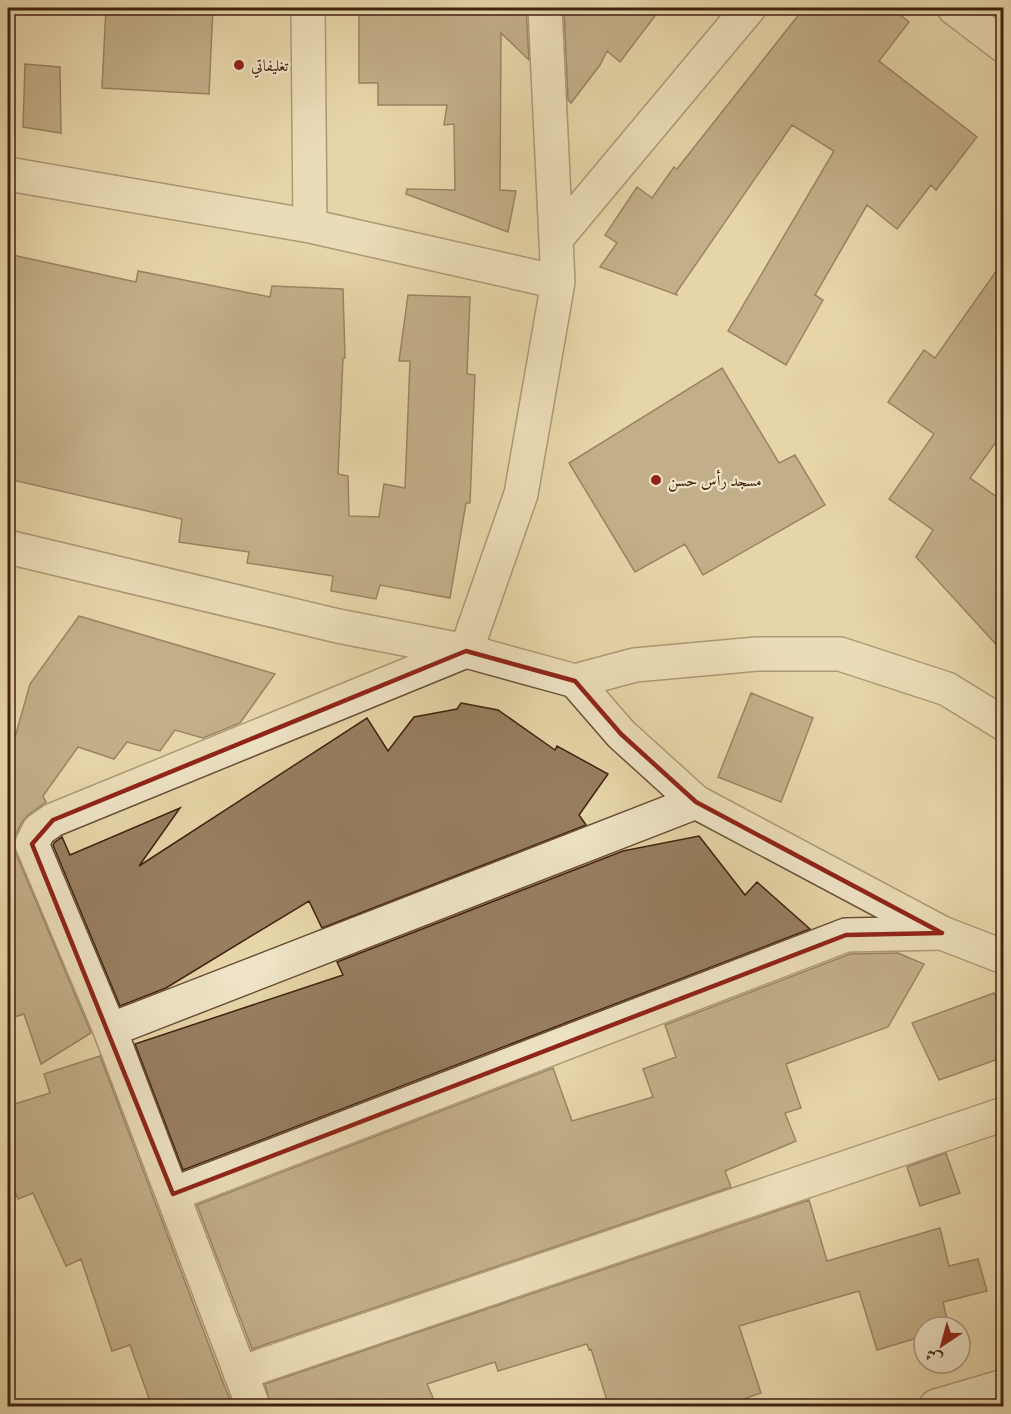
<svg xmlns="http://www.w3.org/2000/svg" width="1011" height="1414" viewBox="0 0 1011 1414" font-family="'IM FELL Great Primer',Amiri,serif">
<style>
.building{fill:#977f60;stroke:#412110;stroke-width:1.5}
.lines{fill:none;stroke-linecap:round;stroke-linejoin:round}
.minor-casing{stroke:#6a4e36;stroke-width:36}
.tertiary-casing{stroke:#6a4e36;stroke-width:36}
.minor{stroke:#efe4c7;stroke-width:33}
.tertiary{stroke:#efe4c7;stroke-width:33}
.marked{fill:none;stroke:#8f2418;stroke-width:4.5;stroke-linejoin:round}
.poi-dot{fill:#8f2418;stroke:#efe4c7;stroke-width:2}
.labels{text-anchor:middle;stroke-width:4.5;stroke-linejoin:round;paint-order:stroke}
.poi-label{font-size:16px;fill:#412110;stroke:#efe4c7;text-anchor:start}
</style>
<rect width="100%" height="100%" fill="#e6d6a9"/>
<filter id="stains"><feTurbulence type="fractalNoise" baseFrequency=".00333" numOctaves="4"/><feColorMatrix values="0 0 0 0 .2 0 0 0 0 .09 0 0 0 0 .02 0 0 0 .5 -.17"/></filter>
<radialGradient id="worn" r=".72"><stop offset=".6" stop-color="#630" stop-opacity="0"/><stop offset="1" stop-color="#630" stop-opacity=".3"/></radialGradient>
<path class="building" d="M106 8H213L209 94 102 88Z
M359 8H526L529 60 501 33 500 190 516 191 508 232 406 194 407 189 455 190 454 124 444 125 447 105H378V83H359Z
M564 8H661L620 62 607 51 600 65 571 103 568 100Z
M804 8H891L909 22 879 61 977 137 936 190 931 185 897 229 867 205 815 295 823 300 786 365 728 331 834 151 792 125 676 293 677 295 600 267 617 243 605 235 637 187 652 198 674 167 677 169Z
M25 64 60 67 61 133 23 127Z
M8 254 136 282 138 271 270 297 272 286 343 289 345 358H343L338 474 348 476 349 516 379 517 384 484 405 488 410 361H399L408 295 470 297 467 374 475 375 470 503H466L450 598 380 585 376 599 331 591 333 576 247 563 249 552 179 542 182 519 8 479Z
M1004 260V431L970 478 1004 502V653L916 557 933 530 889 499 934 434 888 402 924 350 935 358Z
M722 368 779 463 795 455 825 505 703 575 685 544 635 572 569 463Z
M79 616 275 674 240 723 203 738 175 730 160 751 127 742 114 759 78 747 43 796 46 802 28 815 22 822 15 836 13 844 15 851 91 1033 41 1064 24 1014 8 1019V762L30 684Z
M751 693 813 718 781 802 718 777Z
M461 703 498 710 555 750 557 746 608 774 579 815 586 825 322 928 309 901 166 988 120 1006 53 845 54 843 62 837 70 855 180 808 139 866 367 718 388 751 414 717 457 709Z
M699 836 745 895 757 882 810 929 183 1170 135 1044 343 975 337 962 623 851Z
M898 953 924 964 888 1027 786 1064 801 1108 785 1113 796 1141 725 1171 731 1187 252 1349 197 1205 553 1068 572 1121 653 1097 643 1069 676 1057 665 1025 850 954Z
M994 993 1004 1018V1057L939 1080 912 1023Z
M100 1056 222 1380 233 1407H152L130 1345 112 1351 81 1259 66 1266 33 1193 18 1199 8 1174V1106L50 1093 44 1074Z
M946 1153 960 1193 920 1206 907 1167Z
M809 1200 827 1261 940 1228 949 1266 978 1259 987 1291 943 1302 949 1327H924V1336L877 1350 859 1291 739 1326 761 1393 720 1407H609L591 1349 589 1350 587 1344 498 1371 495 1362 427 1384 437 1407H271L265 1384Z"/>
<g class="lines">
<defs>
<path id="minor" d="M308 8 310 226
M954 8 1004 46
M8 174 310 226 558 282
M556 239 749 8
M110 1030 696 802
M173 1194 846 935 942 933
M240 1373 1004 1114
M253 1406 110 1030 32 844 39 830 53 820 466 651 521 494 558 282 545 8
M936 1406 1004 1386"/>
<path id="tertiary" d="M8 547 338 626 466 651 575 681 635 665 757 654H840L947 689 1004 724
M575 681 621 734 696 802 942 933 1004 957"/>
</defs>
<use href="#minor" class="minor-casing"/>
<use href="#tertiary" class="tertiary-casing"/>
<use href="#minor" class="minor"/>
<use href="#tertiary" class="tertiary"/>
</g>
<path d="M0 0H1011V1414H0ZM466 651 575 681 621 734 696 802 942 933 846 935 173 1194 32 844 53 820Z" fill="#e6d6a9" fill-opacity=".55" fill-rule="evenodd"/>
<path class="marked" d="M466 651 575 681 621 734 696 802 942 933 846 935 173 1194 32 844 53 820Z"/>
<g class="poi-dot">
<circle cx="239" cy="65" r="6"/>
<circle cx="656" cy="480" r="6"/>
</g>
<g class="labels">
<g class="poi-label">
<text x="251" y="71">تغليفاتي</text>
<text x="668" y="486">مسجد رأس حسن</text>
</g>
</g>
<rect width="1011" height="1414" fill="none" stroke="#e6d6a9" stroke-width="30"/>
<rect x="9" y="9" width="993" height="1396" fill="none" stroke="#412110" stroke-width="3"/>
<rect x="15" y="15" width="981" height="1384" fill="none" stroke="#412110" stroke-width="1.5"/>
<g transform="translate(942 1345) rotate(216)"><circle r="28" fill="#efe4c7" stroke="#a9967e" stroke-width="1.5"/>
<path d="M0-4.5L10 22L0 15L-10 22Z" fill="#8f2418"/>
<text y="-9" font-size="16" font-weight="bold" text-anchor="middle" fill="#412110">ش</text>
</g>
<rect width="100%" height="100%" filter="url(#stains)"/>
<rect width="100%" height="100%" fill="url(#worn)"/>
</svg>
